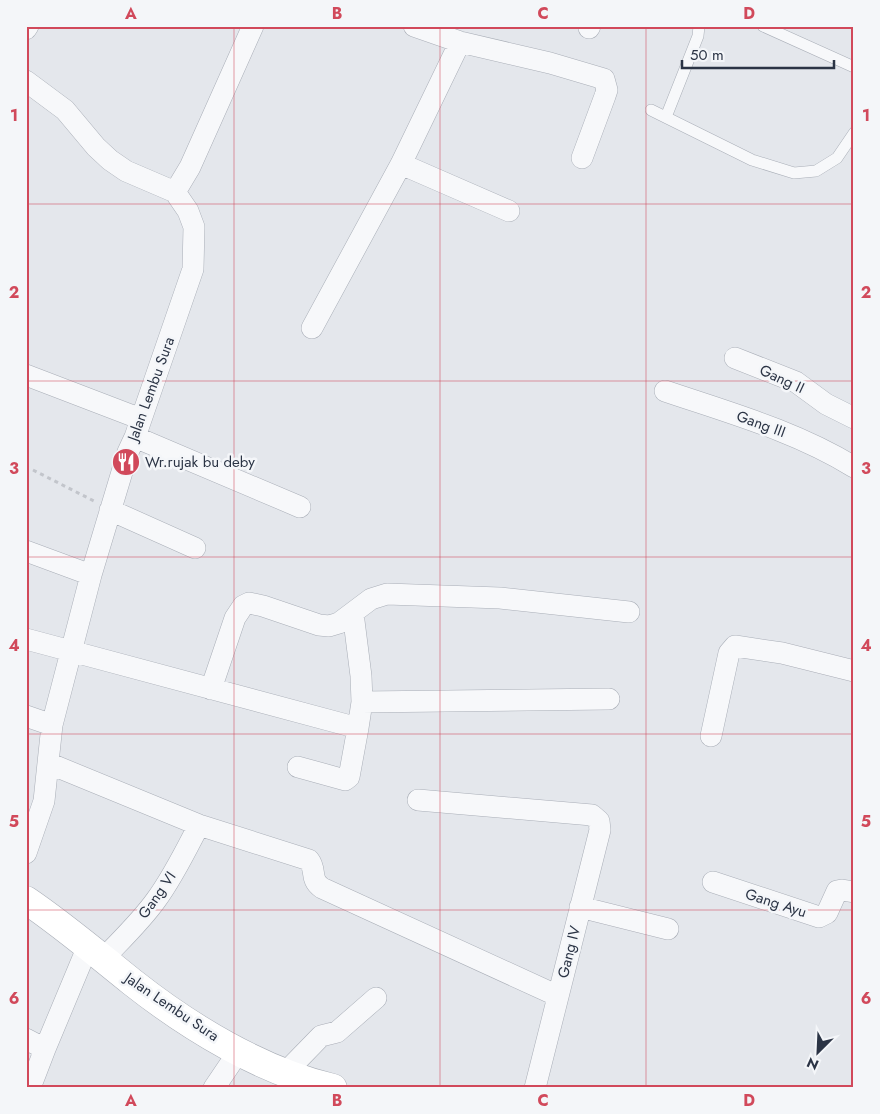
<svg xmlns="http://www.w3.org/2000/svg" width="880" height="1114" viewBox="0 0 880 1114" font-family="Jost,sans-serif">
<style>
.lines{fill:none;stroke-linecap:round;stroke-linejoin:round}
.lane-casing{stroke:#a9aeb7;stroke-width:12}
.street-casing{stroke:#a9aeb7;stroke-width:22}
.secondary-casing{stroke:#a9aeb7;stroke-width:29}
.path{stroke:#c2c5cb;stroke-width:3;stroke-dasharray:4 4;stroke-linecap:butt}
.lane{stroke:#f7f8fa;stroke-width:11}
.street{stroke:#f7f8fa;stroke-width:21}
.secondary{stroke:#fff;stroke-width:28}
.grid{fill:none;stroke:#d1495b;stroke-width:1;stroke-opacity:0.55}
.labels{text-anchor:middle;stroke-width:5;stroke-linejoin:round;paint-order:stroke}
.street-label{font-size:15px;fill:#2b3445;stroke:#f4f6f9}
.poi-label{font-size:15px;fill:#2b3445;stroke:#f4f6f9;text-anchor:start}
.neatline{fill:none;stroke:#d1495b;stroke-width:2}
.grid-label{font-size:16px;text-anchor:middle;font-weight:bold;fill:#d1495b}
</style>
<rect width="100%" height="100%" fill="#e4e7ec"/>
<g class="lines">
<defs>
<path id="lane" d="M763 26 854 67
M651 110 752 160 794 173 816 171 837 158 854 133
M666 117 698 36 699 26"/>
<path id="street" d="M414 26 460 42 550 63 604 79 607 90 605 96 582 158
M589 28 590 26
M26 29 28 26
M26 81 65 110 96 147 110 160 126 171 175 192
M401 164 509 211
M312 328 401 164 460 42
M735 358 796 382 826 404 854 418
M26 375 141 419
M665 391C730 413 795 431 854 467
M135 437 300 507
M110 510 195 548
M26 551 91 575
M353 613 361 676 362 702
M26 639 358 728 362 702 609 699
M211 689 235 618 243 606 249 603 263 606 319 625 329 626 339 623 371 599 387 594 500 598 629 612
M26 716 52 725
M711 736 729 653 735 646 782 653 854 671
M48 763 199 825 309 860C317 870 309 879 322 888L558 996
M298 767 345 780 349 777 358 728
M418 800 592 815 599 821 600 830 535 1088
M26 853 44 801 52 725 91 575 128 452 135 437 193 269 194 227 188 211 175 192 190 167 253 26
M713 882 819 917 827 913 837 891 842 890 854 892
M580 907 668 929
M104 958C122 939 141 921 156 900 173 877 186 850 199 825
M26 1039 45 1049
M285 1073 321 1036 337 1032 376 998
M30 1088 45 1049 88 946
M214 1088 239 1051"/>
<path id="secondary" d="M26 900C63 925 97 954 132 982 189 1027 261 1071 333 1088"/>
</defs>
<use href="#lane" class="lane-casing"/>
<use href="#street" class="street-casing"/>
<use href="#secondary" class="secondary-casing"/>
<path class="path" d="M33 470 94 501"/>
<use href="#lane" class="lane"/>
<use href="#street" class="street"/>
<use href="#secondary" class="secondary"/>
</g>
<path class="grid" d="M234 26V1088M440 26V1088M646 26V1088M26 204H854M26 381H854M26 557H854M26 734H854M26 910H854"/>
<defs>
<symbol id="restaurant-disc" viewBox="-11 -11 22 22"><circle r="9.5" fill="#d1495b" stroke="#f4f6f9"/><path d="M-5-6h1v4h1v-4h1v4h1v-4h1v5L-1.5 .5V6h-2V.5L-5-1ZM5-6V6H3V1.5H1.5Q1.5-4 5-6Z" fill="#fff"/></symbol>
</defs>
<g fill-rule="evenodd">
<use href="#restaurant-disc" x="110" y="446" width="32" height="32"/>
</g>
<g class="labels">
<g class="street-label">
<text transform="translate(782 379) rotate(25)" y="5">Gang II</text>
<text transform="translate(151 389) rotate(-70)" y="5">Jalan Lembu Sura</text>
<text transform="translate(761 424) rotate(20)" y="5">Gang III</text>
<text transform="translate(157 895) rotate(-55)" y="5">Gang VI</text>
<text transform="translate(776 903) rotate(18)" y="5">Gang Ayu</text>
<text transform="translate(569 952) rotate(-76)" y="5">Gang IV</text>
<text transform="translate(172 1007) rotate(34)" y="5">Jalan Lembu Sura</text>
</g>
<g class="poi-label">
<text x="145" y="467">Wr.rujak bu deby</text>
</g>
</g>
<rect width="880" height="1114" fill="none" stroke="#f4f6f9" stroke-width="55"/>
<g transform="translate(818 1052) rotate(204)" stroke="#f4f6f9" stroke-width="4" paint-order="stroke">
<path d="M0-4L9 19L0 12L-9 19Z" fill="#2b3445"/>
<text y="-8" font-size="14" font-weight="bold" text-anchor="middle" fill="#2b3445">N</text>
</g>
<path d="M682 60v8h152v-8" fill="none" stroke="#2b3445" stroke-width="2.5"/>
<text x="690" y="60" font-size="15" fill="#2b3445" stroke="#f4f6f9" stroke-width="4" paint-order="stroke">50 m</text>
<rect x="28" y="28" width="824" height="1058" class="neatline"/>
<g class="grid-label">
<text x="131" y="19">A</text>
<text x="337" y="19">B</text>
<text x="543" y="19">C</text>
<text x="749" y="19">D</text>
<text x="14" y="121">1</text>
<text x="866" y="121">1</text>
<text x="14" y="298">2</text>
<text x="866" y="298">2</text>
<text x="14" y="474">3</text>
<text x="866" y="474">3</text>
<text x="14" y="651">4</text>
<text x="866" y="651">4</text>
<text x="14" y="827">5</text>
<text x="866" y="827">5</text>
<text x="14" y="1004">6</text>
<text x="866" y="1004">6</text>
<text x="131" y="1106">A</text>
<text x="337" y="1106">B</text>
<text x="543" y="1106">C</text>
<text x="749" y="1106">D</text>
</g>
</svg>
